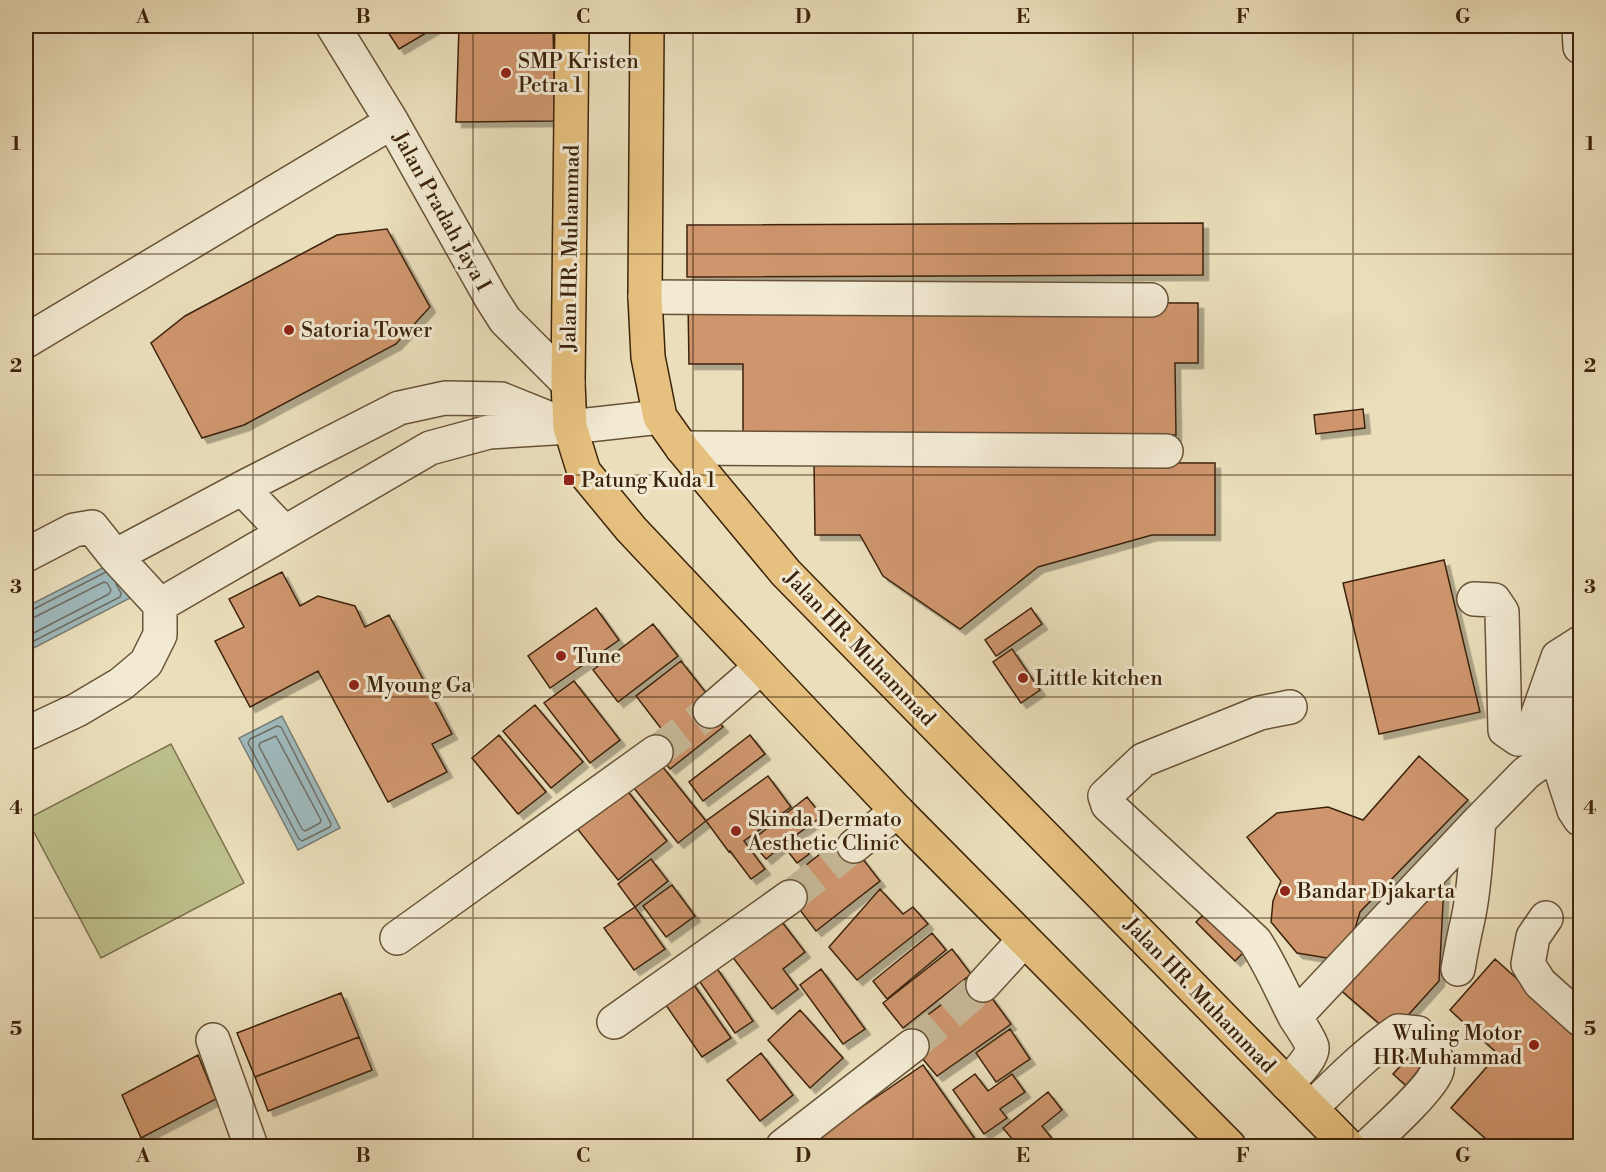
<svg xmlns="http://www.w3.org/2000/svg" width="1606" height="1172" viewBox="0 0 1606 1172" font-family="'Libre Bodoni',serif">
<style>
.green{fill:#bdc08c;stroke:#7c724c;stroke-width:1.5}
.water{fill:#9fb9bc;stroke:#777d75;stroke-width:1.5}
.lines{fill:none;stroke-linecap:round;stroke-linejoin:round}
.shore{stroke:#6e6e64;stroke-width:1.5}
.building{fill:#cf966e;stroke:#3c230b;stroke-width:1.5;filter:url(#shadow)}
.minor-tunnel{stroke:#c8b998;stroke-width:33;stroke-dasharray:33 16;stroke-linecap:butt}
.minor-casing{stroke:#685237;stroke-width:36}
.major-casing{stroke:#3c230b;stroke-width:36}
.minor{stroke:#f2ead3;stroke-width:33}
.major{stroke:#e6c07e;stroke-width:33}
.grid{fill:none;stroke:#3c230b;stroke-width:1.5;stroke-opacity:0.55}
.poi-dot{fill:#8f2418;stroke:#f2ead3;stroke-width:2}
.labels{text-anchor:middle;stroke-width:6;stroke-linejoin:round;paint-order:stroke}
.poi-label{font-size:21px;fill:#3c230b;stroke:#f2ead3;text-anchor:start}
.street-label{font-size:21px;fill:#3c230b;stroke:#f2ead3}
.neatline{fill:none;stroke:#3c230b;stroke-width:2}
.grid-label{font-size:20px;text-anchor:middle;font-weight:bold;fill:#3c230b}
</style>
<defs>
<filter id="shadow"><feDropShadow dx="5.5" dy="5.5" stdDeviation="0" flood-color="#0004"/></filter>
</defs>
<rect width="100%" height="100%" fill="#ebdfbb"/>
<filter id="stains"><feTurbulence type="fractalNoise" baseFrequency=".00333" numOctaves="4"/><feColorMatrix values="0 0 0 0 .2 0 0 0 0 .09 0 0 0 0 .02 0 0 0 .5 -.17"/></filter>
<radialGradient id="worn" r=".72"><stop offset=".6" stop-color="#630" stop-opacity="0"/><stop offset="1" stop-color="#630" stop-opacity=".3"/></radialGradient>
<path class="green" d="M171 744 244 883 101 958 27 819Z"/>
<path class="water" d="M112 563 130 598 26 652V607Z
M282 716 340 828 298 850 239 738Z"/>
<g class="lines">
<path class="shore" d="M26 612 30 611 106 572
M26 620 33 618 104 582 107 583 111 590 109 594 26 637
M26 645 120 597 121 593 116 584
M277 726 281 727 331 824 330 827 302 841 299 839 248 743 250 739Z
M276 736 321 820 320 823 305 831 302 829 259 746 260 743Z"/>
</g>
<path class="building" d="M384 26H438L399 49Z
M459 26H553L555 121 456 122Z
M1203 223V275L687 277V225Z
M387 229 430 307 396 344 244 425 202 438 151 343 185 316 337 235Z
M688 302 1198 303V363H1175L1176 435H743V364H689Z
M1363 409 1365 428 1316 434 1314 415Z
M814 462 1215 463V535H1152L1038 567 960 629 883 576 860 535H815Z
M1444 560 1480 712 1379 734 1343 583Z
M282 572 300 606 318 596 355 606 365 627 389 615 452 734 432 744 447 772 388 802 318 671 250 707 215 641 244 627 229 599Z
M596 608 619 640 550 688 528 656Z
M1031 608 1042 624 996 656 985 640Z
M653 624 678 656 618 702 593 670Z
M1012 649 1040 690 1021 703 993 662Z
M681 661 711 699 704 704 723 727 670 769 649 743 663 731 636 696Z
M574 681 620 740 590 763 544 703Z
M535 705 583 762 551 788 503 731Z
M499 735 546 792 518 814 472 758Z
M750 735 765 754 703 801 689 782Z
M1419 756 1468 800 1360 912 1354 932 1327 958 1297 953 1271 922 1273 901 1281 881 1247 837 1277 813 1328 807 1363 820Z
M662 766 706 821 678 843 634 788Z
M768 776 791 807 744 841 765 869 751 879 730 851 729 852 706 821Z
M622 784 667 841 618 880 572 822Z
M807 797 822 816 795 836 809 854 797 863 783 845 766 859 751 841Z
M844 835 880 881 816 931 781 885Z
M651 859 668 881 635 907 618 884Z
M1445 865 1439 981 1391 1034 1336 986Z
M672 885 695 916 666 937 643 906Z
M880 889 903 914 913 907 928 924 857 980 829 947Z
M1212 906 1251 945 1235 961 1196 922Z
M635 907 665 949 634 970 604 928Z
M779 918 805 952 783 969 798 989 772 1009 731 955Z
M932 933 946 950 887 999 873 981Z
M952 949 971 974 903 1028 883 1003Z
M1495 959 1580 1035V1146H1494L1451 1108 1498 1054 1450 1010Z
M716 967 753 1021 735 1033 698 979Z
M821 969 865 1029 843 1044 800 985Z
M689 978 731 1038 702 1057 661 998Z
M977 978 1011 1024 937 1076 912 1046 901 1035Z
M341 993 359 1037 255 1077 237 1033Z
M800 1010 843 1058 810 1088 768 1040Z
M1010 1029 1030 1059 996 1082 976 1053Z
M359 1037 372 1070 268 1111 255 1077Z
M1417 1048 1435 1064 1411 1090 1393 1074Z
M761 1053 793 1095 760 1121 727 1080Z
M198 1055 216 1099 141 1138 122 1095Z
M923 1065 980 1146H805Z
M975 1074 988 1091 1012 1074 1025 1092 1000 1109 1007 1118 984 1134 953 1090Z
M1048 1092 1062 1110 1042 1126 1058 1146H1018L1003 1128Z"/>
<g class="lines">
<path class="minor-tunnel" d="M656 752 710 711
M790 897 854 846
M912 1046 983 985"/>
<defs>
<path id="minor" d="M333 26 392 122 491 298 505 320 568 383
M1579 26 1580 47
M645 297 1151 300
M26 341 392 122
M682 448 1166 451
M242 488 284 532
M26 555 74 530 92 527 115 556 160 605V635L146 663 121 684 77 710 30 732 26 733
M115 556 250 484 399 408 445 398 501 399 563 424
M1474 599 1494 600 1502 612 1505 730 1518 739 1532 731 1558 657 1580 643
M160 605 430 448 489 432 570 427 660 417
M1580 665 1555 752 1574 810 1580 819
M1290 707 1260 713 1143 760 1105 796 1108 805 1255 941C1271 965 1282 992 1295 1017
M710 711 761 667
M854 846 897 811
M1546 918 1533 937 1528 964 1540 983 1580 1019
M397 938 656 752
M1458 969C1461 952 1464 936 1468 919 1475 887 1476 853 1479 821
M983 985 1024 940
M614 1022 790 897
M213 1040 251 1146
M1287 1084C1293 1077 1314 1057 1312 1047 1311 1041 1299 1023 1295 1017L1479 821 1526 773 1555 752
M1311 1108C1339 1081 1366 1053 1398 1031L1418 1033C1427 1043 1440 1055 1437 1070 1434 1086 1382 1133 1368 1146
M783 1146 912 1046"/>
<path id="major" d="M572 26 568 383 570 427 584 472 631 529 897 811 1229 1146
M647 26 645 297 648 357 660 417 682 448 786 573 1348 1146"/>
</defs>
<use href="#minor" class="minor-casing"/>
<use href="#major" class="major-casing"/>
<use href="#minor" class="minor"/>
<use href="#major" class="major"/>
</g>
<path class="grid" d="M253 26V1146M473 26V1146M693 26V1146M913 26V1146M1133 26V1146M1353 26V1146M26 254H1580M26 475H1580M26 697H1580M26 918H1580"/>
<g class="poi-dot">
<circle cx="506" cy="73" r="6"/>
<circle cx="289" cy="330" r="6"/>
<rect x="563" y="474" width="12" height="12" rx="3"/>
<circle cx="561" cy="656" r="6"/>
<circle cx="1023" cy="678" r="6"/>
<circle cx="354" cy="685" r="6"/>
<circle cx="736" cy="831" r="6"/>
<circle cx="1285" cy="891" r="6"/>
<circle cx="1534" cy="1045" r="6"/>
</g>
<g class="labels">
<g class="poi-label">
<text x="518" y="68">SMP Kristen<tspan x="518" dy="24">Petra 1</tspan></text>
<text x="301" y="337">Satoria Tower</text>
<text x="581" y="487">Patung Kuda 1</text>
<text x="573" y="663">Tune</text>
<text x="1035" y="685">Little kitchen</text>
<text x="366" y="692">Myoung Ga</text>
<text x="748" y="826">Skinda Dermato<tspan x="748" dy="24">Aesthetic Clinic</tspan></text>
<text x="1297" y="898">Bandar Djakarta</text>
<text x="1522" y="1040" text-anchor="end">Wuling Motor<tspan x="1522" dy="24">HR Muhammad</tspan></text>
</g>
<g class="street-label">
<text transform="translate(442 211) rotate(61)" y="7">Jalan Pradah Jaya I</text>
<text transform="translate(570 248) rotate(-89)" y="7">Jalan HR. Muhammad</text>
<text transform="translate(860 648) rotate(46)" y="7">Jalan HR. Muhammad</text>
<text transform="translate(1200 995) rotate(46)" y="7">Jalan HR. Muhammad</text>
</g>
</g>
<rect width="1606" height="1172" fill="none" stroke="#ebdfbb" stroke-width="66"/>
<rect x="33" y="33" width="1540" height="1106" class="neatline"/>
<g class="grid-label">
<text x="143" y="23">A</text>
<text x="363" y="23">B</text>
<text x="583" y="23">C</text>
<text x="803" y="23">D</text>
<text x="1023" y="23">E</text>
<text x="1243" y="23">F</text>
<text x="1463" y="23">G</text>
<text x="16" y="150">1</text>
<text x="1590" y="150">1</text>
<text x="16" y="372">2</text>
<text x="1590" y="372">2</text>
<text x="16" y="593">3</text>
<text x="1590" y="593">3</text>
<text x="16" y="814">4</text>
<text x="1590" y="814">4</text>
<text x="16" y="1035">5</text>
<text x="1590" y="1035">5</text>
<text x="143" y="1162">A</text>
<text x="363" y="1162">B</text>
<text x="583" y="1162">C</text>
<text x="803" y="1162">D</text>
<text x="1023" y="1162">E</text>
<text x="1243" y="1162">F</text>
<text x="1463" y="1162">G</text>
</g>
<rect width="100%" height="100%" filter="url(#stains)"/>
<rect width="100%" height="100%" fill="url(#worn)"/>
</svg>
